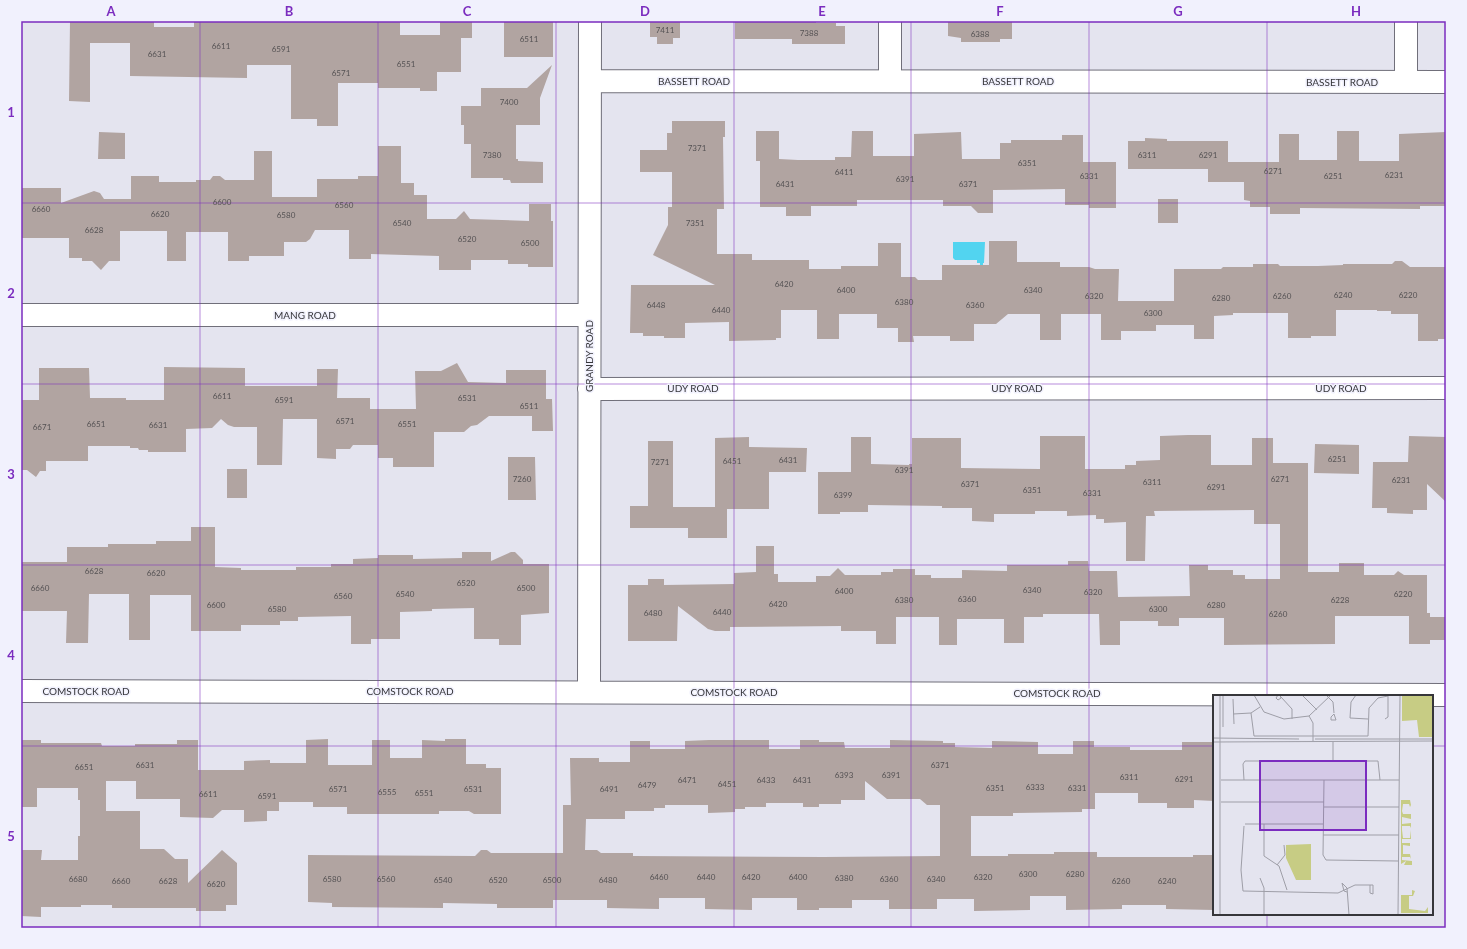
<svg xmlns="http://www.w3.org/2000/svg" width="1467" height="949" viewBox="0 0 1467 949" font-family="Lato,sans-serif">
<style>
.water{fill:#52d4f0}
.building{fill:#b1a4a1;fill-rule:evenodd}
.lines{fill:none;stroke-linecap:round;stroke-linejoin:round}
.street-casing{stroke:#706f7a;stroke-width:24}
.street{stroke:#fff;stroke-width:22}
.grid{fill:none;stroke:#7b2cbf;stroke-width:1;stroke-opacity:0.55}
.labels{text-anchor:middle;stroke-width:3;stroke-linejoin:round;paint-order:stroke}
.number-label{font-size:8px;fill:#555254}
.street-label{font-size:10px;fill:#36363a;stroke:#f1f1fd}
.inset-road{fill:none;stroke:#9e9ea7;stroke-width:1}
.view{fill:#7b2cbf;fill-opacity:0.15;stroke:#7b2cbf;stroke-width:2}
.inset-edge{fill:none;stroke:#36363a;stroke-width:2}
.neatline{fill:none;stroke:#7b2cbf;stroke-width:1.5}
.grid-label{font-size:13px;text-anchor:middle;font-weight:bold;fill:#7b2cbf}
</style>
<rect width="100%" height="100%" fill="#e4e4ef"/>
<path class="water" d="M953 242H985L984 263H983V266H980V263H977V260H955L953 258Z"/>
<path class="building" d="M70 21H154V27H194V21H400V35H440V21H472V38H461V72H437V91H420V88H378V83H338V126H317V119H291V65H247V78L130 76V43H90V102L69 101Z
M504 21H553V57H504Z
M650 21H680V38H673V44H657V37H650Z
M735 21H816V23H836V26H845V44H792V39H735Z
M948 21H1012V39H1000V42H961V38L948 36Z
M552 65 540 98V125H516V159H518V161L543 162V183H511L510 180H503V178H471V144H464V125H461V106H481V88H527Z
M672 121H725V137H723L724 209H717V254H752V260H809V269H841V266H878V243H901V277H915L918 280H942V265H989V241H1017V262H1060V267H1089L1095 269H1119L1118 301H1174V269H1221L1223 267H1253V264H1278L1280 266H1318L1343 265V264H1392L1395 261H1402L1410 267H1446V339H1438V341H1418V314H1391V311H1377V310H1336V336H1311V338H1288V313H1233V315L1214 316V339H1194V325H1156V331H1121V340H1101V314H1061V340H1040V314H1008L996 324H974V341H950V336H913L914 342H898V328H877V314H839V339H817V310H781V338H776V340L729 341V322L685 323V338H664V336H643V333H630L631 285H715L653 255 668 225V207H672V172H640V150H667V133H672Z
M756 131H779V159L798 160H835V157H851L852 131H873V156H914V134L961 132 962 159H1000V143H1011V140H1062V135H1083V162H1116V208H1089V205H1065V189L993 190V213H978L971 206H943V200H857V206H811V216H786V207H760V161H756Z
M1337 131H1359V161H1399V134L1446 132V206H1420V209L1300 208V214H1270V207H1250V201L1244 200V182H1208V169H1128V141H1145V138L1167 139V141H1228V162H1279V134H1299V160H1337Z
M99 132 125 133V159H98Z
M378 146H401V183H414V195H427V219H456L464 211 470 219 529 221V204H551V221H553V267H528V264H508V260H471V270H439V256L371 254V259H349V230H315L310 239 306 242H284V256H249V261H228V232H186V261H167V231H120V261H109L101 270 92 261H82V258H69V238H21V188H61V203L94 191 100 193 104 199H131V176H159V182H196V180H210L213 176H220L225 180H254V151H272V197H317V179H358V176H378Z
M1158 199H1178V223H1158Z
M457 363 468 382 506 383V370H546V399H552L553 431H532V416H489L477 425 471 426 464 432H434V467H393V458H378V445H353L350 449H336V459L317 458V419H283L282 465H257V427H234L228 425 221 419 212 428 186 429V452H148V450H139L138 448H130V446H88V461H46V471H40L36 477 27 470H21V400H39V368H89L90 398H126V400H164V367L245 368V386H317V369H338L337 398H370V409H416L415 371H441Z
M1188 435H1211V465H1252V438H1273V463H1308V572H1339V563H1364V575H1394L1398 571 1404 575H1427V613H1430V617H1446V640H1430V644H1409V616H1335V644L1224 645V618H1179V626H1158V621H1120V645H1100L1099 614H1043V617H1024V643H1004V619H957V645H939V617H896V644H876V631H841V626L730 627V631H715L708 629 678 606 677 641H628V585H648V579H664V585L734 584V573L756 572V546H774V574H778V582H816V576H830L838 568 845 575H881V572H893V569H915V575H931V578H962V570L1007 571V565H1068V561H1088L1089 571H1117L1118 597 1190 596 1189 565H1208V570H1233V575H1245V579H1280V524H1254V510L1154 511 1155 516H1146L1145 561H1126V522L1104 523V519H1096V515L1067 516V511H1035V514H994V522L972 521V508H942V506L868 505V512H840V514H818V472H851V437H871V464L909 465V464H912V438H961V468L1040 469V436H1085V469H1125V465H1136V461L1160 460V436Z
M1409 436 1446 437V502L1427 484V510H1413V514L1387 513V508H1372L1373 462H1408Z
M749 437V447L807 448 806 472H769V509H727V538H688V528H630V506H648V441H673V507H715V438Z
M1315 444 1359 445V474L1314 473Z
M508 457H535L536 500H508Z
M227 469H247V498H227Z
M191 527H215V567L241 568V570H296V567H331V564H353V559L378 558V555H413V559L462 558V552H491V561L511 552H515L523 560V564H549V613L521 615V645H499V639H474V608L432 609V611L400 612V639H371V644H351V616L298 617V621H280V625H241V631H191V595H150V640H129V594H89L88 643H66L67 611H21V562H67V547H108V544H156V541H191Z
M328 739V765H372V740H390V758H422V740L445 741V739H466V764H486V768H501V814H474L469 811H439V814H347V807H313V802H279V811H267V821L244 822V810H222L213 818 180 817V799H136V781H106V811H140V849H164L175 859H188V883L222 850 237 863V905H226V911H196V908H112V905H81V907H41V917L21 916V850H42L41 860H78V836H80V800H78V788H37V807H21L22 740H41V743H101L102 746H135V744H177V740H198V770H244V761L270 760V763H306V740Z
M709 740H769V749H800V740H819V742H844L845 748H890V740L943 741V743H955V747L992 748V741L1038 742V754H1073V741H1094V747H1130V750H1182V742H1214V801L1194 800V808H1167V803H1138V793H1095V809H1082V812L1013 813V816H971V856H1008V854H1054V852H1097V857H1193V855H1214V910L1166 909V905H1122V909L1066 910V896H1030V910L974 911V899H937V909H889V900H852V908H819V910H797V898H752V910L705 909V898H659V909L607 908V900H553V908H497V904L443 903V908L332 907V903L308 902V855L475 856 481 850H487L491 853H563V805H571L570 758H599V762H630V741H650V749H685V741ZM865 781 887 799H920L927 805H940V856L824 857 633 856V853H601L597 850H585L586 819H625V811H654V808H665V805H708V813L735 812V809H745V807H766V803H803V807H819V804H841V800H865Z"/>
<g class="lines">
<defs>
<path id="street" d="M590 81 1446 82
M890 81V21
M1406 82V21
M21 315H589
M589 389 1446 388
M21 691 1446 695
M589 691 590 21"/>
</defs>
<use href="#street" class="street-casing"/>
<use href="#street" class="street"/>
</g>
<path class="grid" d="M200 21V928M378 21V928M556 21V928M734 21V928M911 21V928M1089 21V928M1267 21V696M21 203H1446M21 384H1446M21 565H1446M21 746H1214M1432 746H1446M1267 914V928"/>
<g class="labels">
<g class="number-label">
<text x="665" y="33">7411</text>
<text x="809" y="36">7388</text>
<text x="980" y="37">6388</text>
<text x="529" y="42">6511</text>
<text x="221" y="49">6611</text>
<text x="281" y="52">6591</text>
<text x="157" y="57">6631</text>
<text x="406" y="67">6551</text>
<text x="341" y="76">6571</text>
<text x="509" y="105">7400</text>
<text x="697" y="151">7371</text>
<text x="492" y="158">7380</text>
<text x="1147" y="158">6311</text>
<text x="1208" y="158">6291</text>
<text x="1027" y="166">6351</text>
<text x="1273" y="174">6271</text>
<text x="844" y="175">6411</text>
<text x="1394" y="178">6231</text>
<text x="1089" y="179">6331</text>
<text x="1333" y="179">6251</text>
<text x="905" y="182">6391</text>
<text x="785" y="187">6431</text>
<text x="968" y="187">6371</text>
<text x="222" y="205">6600</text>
<text x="344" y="208">6560</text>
<text x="41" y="212">6660</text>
<text x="160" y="217">6620</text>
<text x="286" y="218">6580</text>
<text x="402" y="226">6540</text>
<text x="695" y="226">7351</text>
<text x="94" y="233">6628</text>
<text x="467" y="242">6520</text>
<text x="530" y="246">6500</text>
<text x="784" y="287">6420</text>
<text x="846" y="293">6400</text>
<text x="1033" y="293">6340</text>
<text x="1343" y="298">6240</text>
<text x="1408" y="298">6220</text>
<text x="1094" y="299">6320</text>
<text x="1282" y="299">6260</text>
<text x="1221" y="301">6280</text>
<text x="904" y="305">6380</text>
<text x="656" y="308">6448</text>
<text x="975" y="308">6360</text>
<text x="721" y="313">6440</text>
<text x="1153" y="316">6300</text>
<text x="222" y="399">6611</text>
<text x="467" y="401">6531</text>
<text x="284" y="403">6591</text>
<text x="529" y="409">6511</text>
<text x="345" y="424">6571</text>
<text x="96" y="427">6651</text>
<text x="407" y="427">6551</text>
<text x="158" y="428">6631</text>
<text x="42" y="430">6671</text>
<text x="1337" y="462">6251</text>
<text x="788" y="463">6431</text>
<text x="732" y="464">6451</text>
<text x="660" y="465">7271</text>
<text x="904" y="473">6391</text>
<text x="522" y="482">7260</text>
<text x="1280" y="482">6271</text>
<text x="1401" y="483">6231</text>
<text x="1152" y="485">6311</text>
<text x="970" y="487">6371</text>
<text x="1216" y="490">6291</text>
<text x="1032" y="493">6351</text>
<text x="1092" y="496">6331</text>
<text x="843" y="498">6399</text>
<text x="94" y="574">6628</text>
<text x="156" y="576">6620</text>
<text x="466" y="586">6520</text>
<text x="40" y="591">6660</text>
<text x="526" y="591">6500</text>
<text x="1032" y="593">6340</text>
<text x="844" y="594">6400</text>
<text x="1093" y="595">6320</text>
<text x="405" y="597">6540</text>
<text x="1403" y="597">6220</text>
<text x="343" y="599">6560</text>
<text x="967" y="602">6360</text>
<text x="904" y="603">6380</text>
<text x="1340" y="603">6228</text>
<text x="778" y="607">6420</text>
<text x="216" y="608">6600</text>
<text x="1216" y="608">6280</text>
<text x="277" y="612">6580</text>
<text x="1158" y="612">6300</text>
<text x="722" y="615">6440</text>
<text x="653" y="616">6480</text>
<text x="1278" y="617">6260</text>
<text x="145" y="768">6631</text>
<text x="940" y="768">6371</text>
<text x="84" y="770">6651</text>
<text x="844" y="778">6393</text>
<text x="891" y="778">6391</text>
<text x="1129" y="780">6311</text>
<text x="1184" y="782">6291</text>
<text x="687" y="783">6471</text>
<text x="766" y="783">6433</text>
<text x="802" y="783">6431</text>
<text x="727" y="787">6451</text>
<text x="647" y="788">6479</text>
<text x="1035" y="790">6333</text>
<text x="995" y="791">6351</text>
<text x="1077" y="791">6331</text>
<text x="338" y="792">6571</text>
<text x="473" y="792">6531</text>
<text x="609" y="792">6491</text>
<text x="387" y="795">6555</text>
<text x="424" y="796">6551</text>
<text x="208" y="797">6611</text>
<text x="267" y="799">6591</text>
<text x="1028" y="877">6300</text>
<text x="1075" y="877">6280</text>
<text x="659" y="880">6460</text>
<text x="706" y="880">6440</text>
<text x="751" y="880">6420</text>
<text x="798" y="880">6400</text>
<text x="983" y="880">6320</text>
<text x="844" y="881">6380</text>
<text x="78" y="882">6680</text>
<text x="332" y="882">6580</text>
<text x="386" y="882">6560</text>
<text x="889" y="882">6360</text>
<text x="936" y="882">6340</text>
<text x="443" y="883">6540</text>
<text x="498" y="883">6520</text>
<text x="552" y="883">6500</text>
<text x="608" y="883">6480</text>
<text x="121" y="884">6660</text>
<text x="168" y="884">6628</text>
<text x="1121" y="884">6260</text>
<text x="1167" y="884">6240</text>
<text x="216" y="887">6620</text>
</g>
<g class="street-label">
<text x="694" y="85">BASSETT ROAD</text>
<text x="1018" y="85">BASSETT ROAD</text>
<text x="1342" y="86">BASSETT ROAD</text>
<text x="305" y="319">MANG ROAD</text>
<text transform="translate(589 356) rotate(-90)" y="4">GRANDY ROAD</text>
<text x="693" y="392">UDY ROAD</text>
<text x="1017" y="392">UDY ROAD</text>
<text x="1341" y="392">UDY ROAD</text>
<text x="86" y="695">COMSTOCK ROAD</text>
<text x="410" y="695">COMSTOCK ROAD</text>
<text x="734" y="696">COMSTOCK ROAD</text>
<text x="1057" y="697">COMSTOCK ROAD</text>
</g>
</g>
<g transform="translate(1213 695)">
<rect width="220" height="220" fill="#e4e4ef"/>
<path d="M189 0H220V42H206L204 25 189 26ZM188 105H197L198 110 197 112 196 109H190L189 116 190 119H198V124L189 122V129L198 128V133L197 131H189V135L190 143H197L198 135V144H189V148H197V151L190 150V159H197L198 164 197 162H189V165L199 166V170H191L193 166 188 169ZM98 149V185H83L73 163V150ZM199 195 202 196 200 201H196V214L212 216 215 212V218H188V200H199Z" fill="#c7cc84"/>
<path class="inset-road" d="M41 0 51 17 71 24 96 21 118 0M65 0 63 3 65 5 68 3 67 0M89 0 104 15M113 0 120 7 121 18M143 0 138 7 137 23 155 24M68 2 79 14V24M20 4 21 29M38 18 41 41H155L156 13 165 3 175 1M20 19 38 18 47 12M121 19 123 25H118V22ZM96 21 100 28V46M172 24 175 22V1M10 32V0M0 43 86 44M102 44H220M0 47 220 46M120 47V66M8 85H186M31 85 30 69 32 66H165L167 85M111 85 110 160 113 165 185 166M8 107H111M111 112H186M32 129H110M51 129V161L66 171 74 195M31 131 28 175 30 196 125 198 142 190H160V199L157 198V190M110 140H186M64 170 72 160 71 150M47 183 51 193V220M134 197 131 196 129 188 134 193 136 220M7 220V0M185 220 187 0"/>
<path class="view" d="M47 66H153V135H47Z"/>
<rect width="220" height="220" class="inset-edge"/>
</g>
<rect width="1467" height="949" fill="none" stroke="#f1f1fd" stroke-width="44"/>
<rect x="22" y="22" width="1423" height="905" class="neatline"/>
<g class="grid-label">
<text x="111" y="16">A</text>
<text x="289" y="16">B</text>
<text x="467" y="16">C</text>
<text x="645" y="16">D</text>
<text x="822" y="16">E</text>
<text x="1000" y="16">F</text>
<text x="1178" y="16">G</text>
<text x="1356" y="16">H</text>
<text x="11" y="117">1</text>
<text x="11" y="298">2</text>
<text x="11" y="479">3</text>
<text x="11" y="660">4</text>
<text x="11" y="841">5</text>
</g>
</svg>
